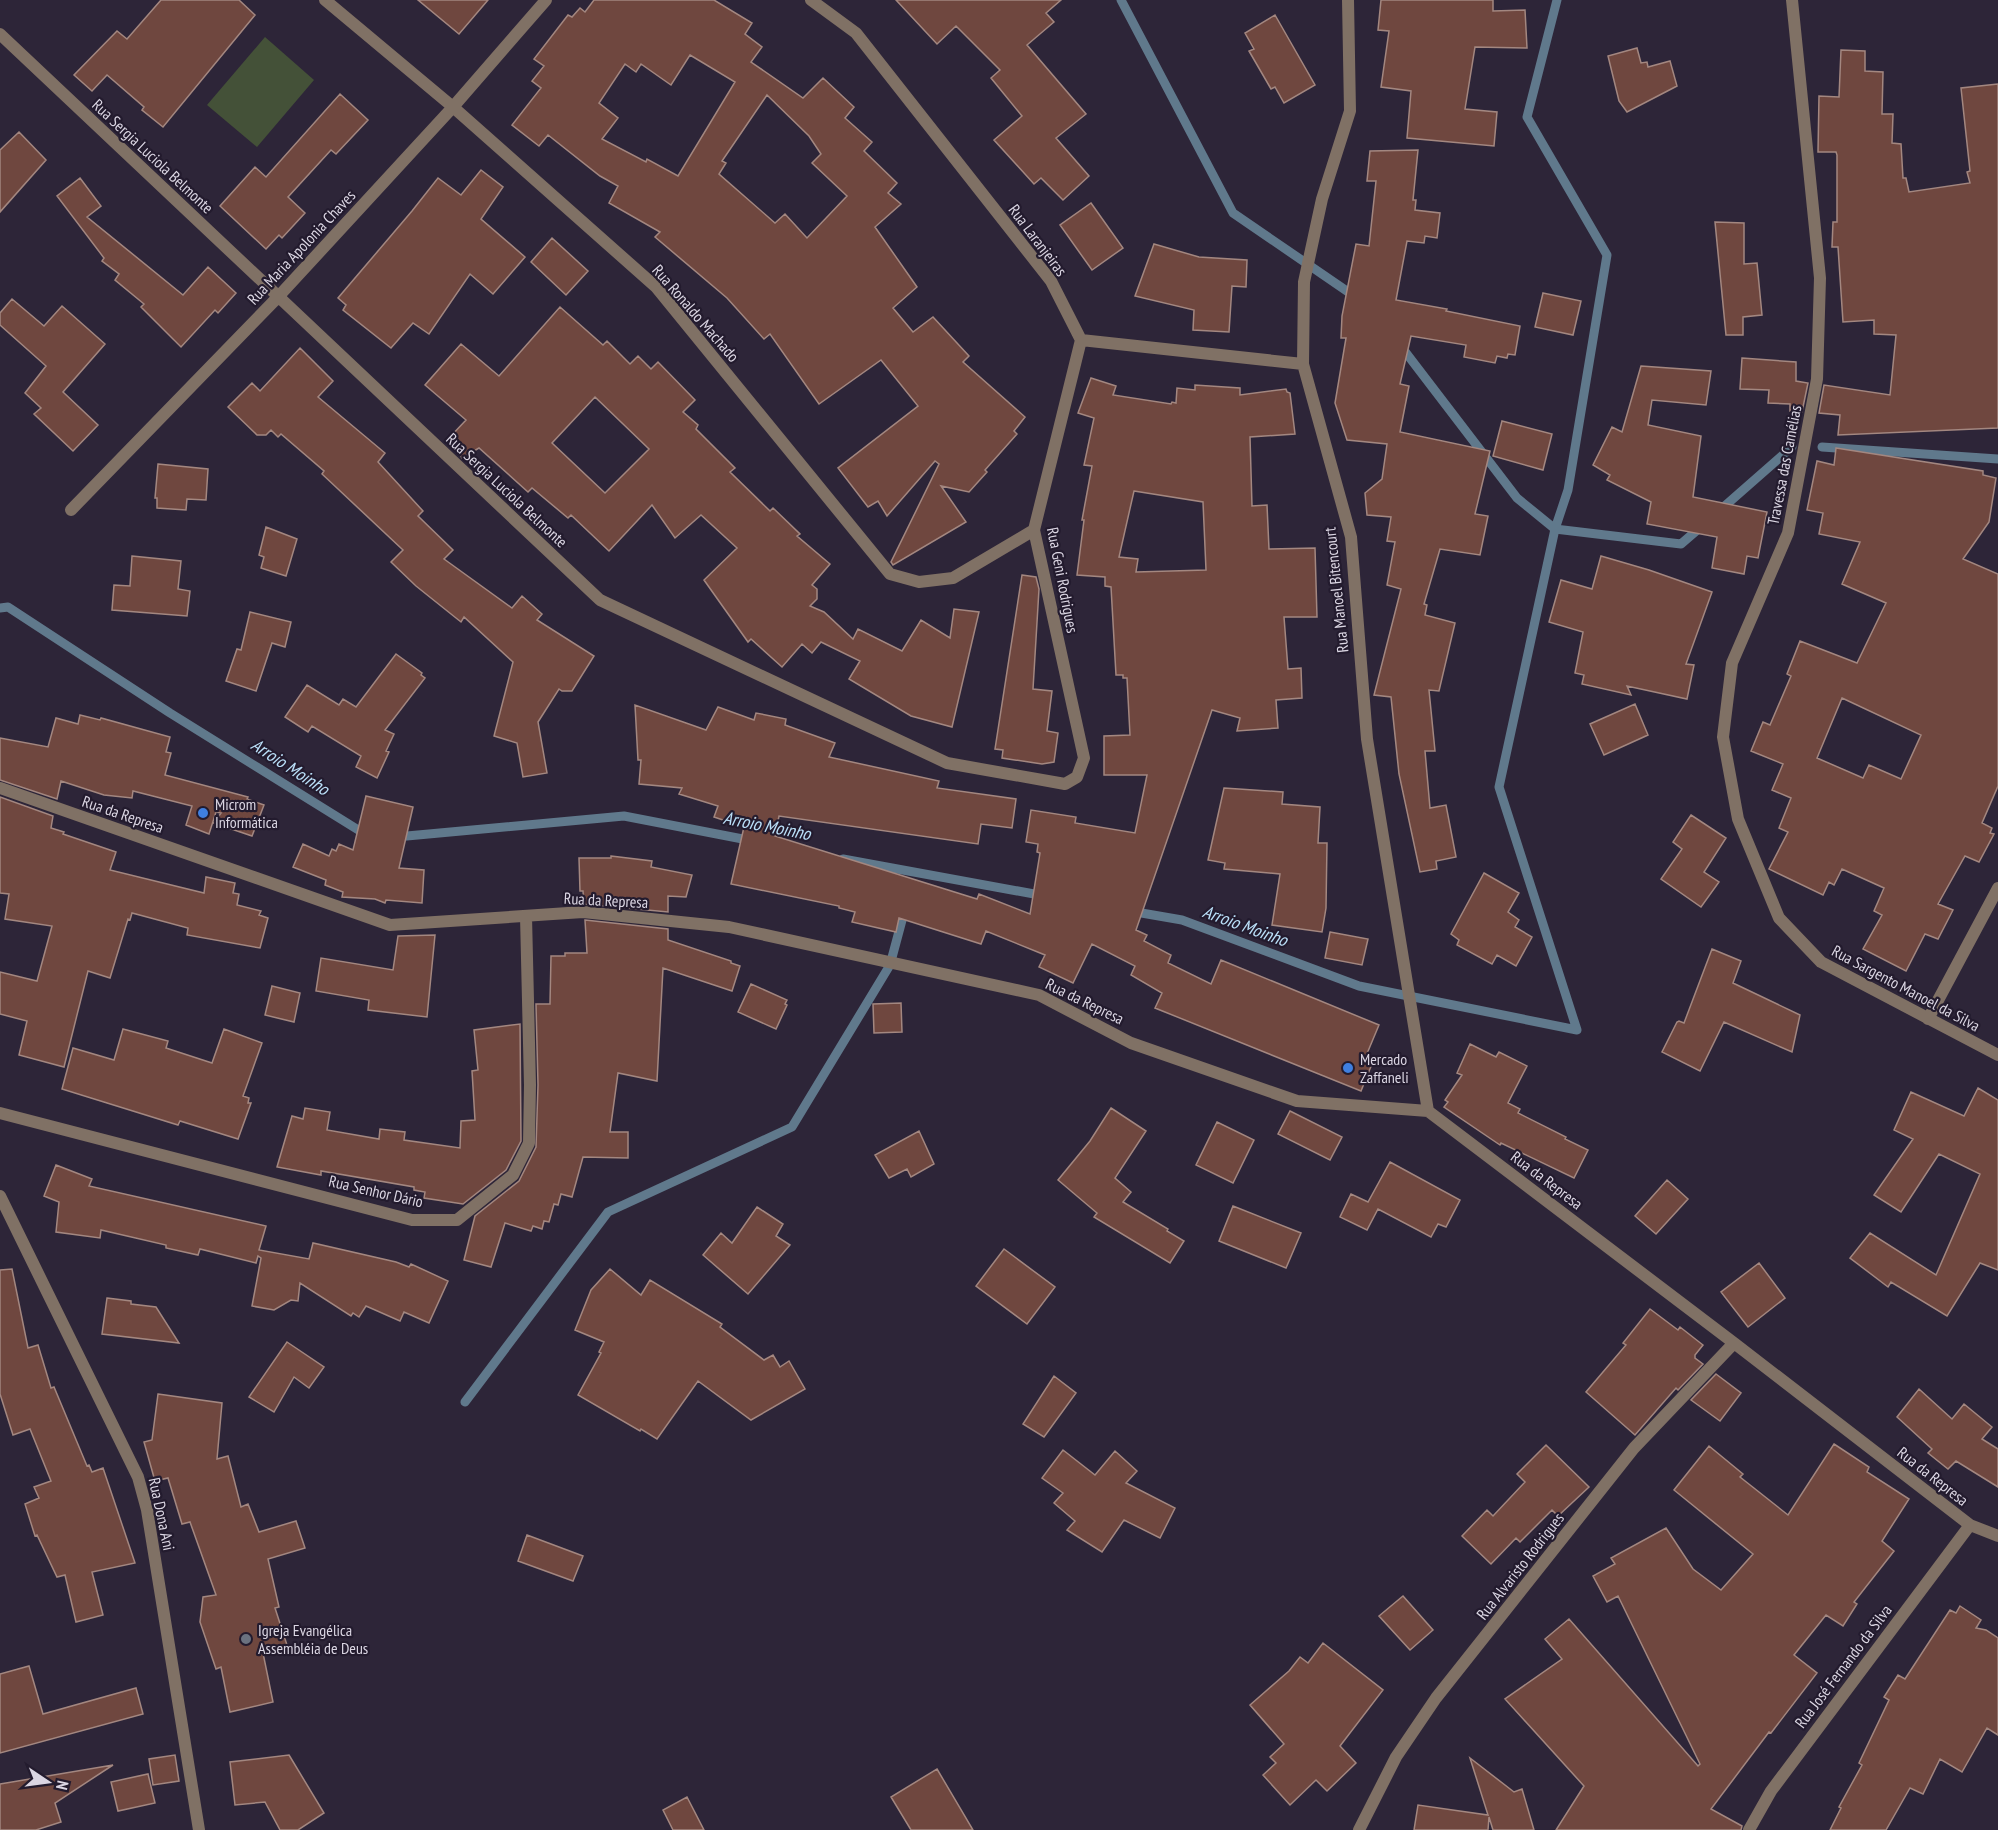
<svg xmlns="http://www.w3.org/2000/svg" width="1998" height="1830" viewBox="0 0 1998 1830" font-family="'PT Sans Narrow',sans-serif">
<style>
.green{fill:#445138}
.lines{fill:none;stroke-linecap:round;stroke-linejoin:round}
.stream{stroke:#60798c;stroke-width:9}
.building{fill:#6f473f;stroke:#a38780;stroke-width:1.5;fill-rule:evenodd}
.minor{stroke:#807165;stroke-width:12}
.shop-dot{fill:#3f7fe0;stroke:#231b2e;stroke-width:2}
.worship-dot{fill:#6b7280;stroke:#231b2e;stroke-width:2}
.labels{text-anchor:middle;stroke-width:4.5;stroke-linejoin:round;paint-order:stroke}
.street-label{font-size:16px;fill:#dbd6e3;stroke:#231b2e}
.poi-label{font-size:16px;fill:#dbd6e3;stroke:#231b2e;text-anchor:start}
.water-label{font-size:18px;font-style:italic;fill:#bbe0f9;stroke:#231b2e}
</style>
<rect width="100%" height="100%" fill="#2d2538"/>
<path class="green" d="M265 37 314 80 257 147 207 105Z"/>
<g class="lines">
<path class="stream" d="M1121 0 1233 213 1357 298
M1400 345 1517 498 1555 529 1681 544 1703 525
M1822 447 1998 459
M1718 512 1792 447
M0 608 8 607 170 713 368 836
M396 837 624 816 753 841
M843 859 1045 896
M1130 911 1182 920 1359 986 1577 1030 1499 787 1555 529 1568 490 1607 255 1527 117 1557 0
M465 1402 608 1212 792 1127 890 965 905 909"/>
</g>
<path class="building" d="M161 0H239L255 15 163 127 142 110 144 107 107 75 92 91 74 75 117 31 127 39Z
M418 0H488L459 34Z
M594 0H714L752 23 745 34 762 47 751 62 803 98 823 78 854 107 845 118 872 142 864 151 897 183 888 193 901 204 875 227 917 287 893 308 913 332 933 317 969 356 963 362 1025 417 1014 431 1017 434 985 470 987 472 969 492 941 486 966 522 893 565 891 562 939 464 935 461 887 516 878 501 868 507 838 468 918 406 881 360 819 404 770 334 764 339 727 298 655 237 660 232 609 203 618 186 600 176 548 135 539 146 512 125 541 88 532 81 544 66 534 59 568 15 572 17 580 8 585 12ZM690 55 735 82 678 176 647 159 646 162 602 139 618 118 599 103 625 64 636 72 641 64 671 85ZM767 95 809 136 821 154 812 163 847 196 807 238 785 214 775 223 719 174 726 163 722 161Z
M896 0H1061L1046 13 1054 22 1027 45 1086 114 1056 138 1089 176 1063 200 1041 178 1034 184 994 140 1022 116 991 78 1000 70 956 26 937 44Z
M1381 0H1493V11L1525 10 1527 48 1475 47 1465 109 1497 112 1494 146 1407 138 1411 91 1381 87 1389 31 1378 30Z
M1275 15 1315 85 1284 103 1275 87 1271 89 1249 51 1254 49 1245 33Z
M1637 48 1641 63 1647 62 1648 67 1670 61 1677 86 1627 112 1619 101 1608 56Z
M1841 50 1865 51V71L1883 72 1882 114H1893L1892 143 1901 144 1903 178H1906L1909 192 1970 183 1967 172 1970 171 1961 88 1998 84V428L1838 435 1840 415 1819 413 1824 385 1890 395 1896 335 1874 334V320L1843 322 1838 247H1832L1833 222H1837V155L1836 152H1818L1819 96 1839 97Z
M340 94 368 120 336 154 331 150 288 197 305 213 282 238 279 235 266 249 220 206 255 167 266 177Z
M19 132 46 160 0 212V150Z
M1418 150 1413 200H1416L1415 210 1440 213 1437 238 1425 236 1424 243 1407 241 1396 300 1447 309 1446 311 1520 326 1515 355 1508 354 1507 358 1497 356 1495 363 1464 357 1466 345 1411 336 1400 384 1409 386 1400 432 1490 451 1475 514 1488 516 1480 555 1440 549 1424 604 1427 605 1425 615 1455 623 1439 691 1429 690 1435 751H1425L1430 808 1446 805 1456 857 1436 861 1437 869 1420 872 1399 774 1391 697 1374 695 1401 589 1387 585 1395 542 1387 541 1391 517 1367 515 1365 493 1382 479 1387 444 1347 440 1335 403 1346 338H1341L1342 316 1356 244 1369 246 1376 181H1367L1370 151Z
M481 170 503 187 481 219 525 257 493 294 470 274 429 334 413 323 391 348 343 310 346 305 338 298 412 211 438 178 461 195Z
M80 178 101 206 87 217 183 295 208 267 236 293 218 313 215 310 181 347 141 307 144 304 115 280 119 274 102 261 104 258 57 196Z
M1091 203 1123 248 1092 270 1060 225Z
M1715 222 1744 223V264L1757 263 1762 315 1743 317V335H1726Z
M552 238 588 271 566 295 531 262Z
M1154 244 1199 257 1247 260 1246 287 1232 286 1229 332 1193 330 1194 310 1135 296Z
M1543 293 1581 301 1573 335 1535 327Z
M12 299 44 326 62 306 105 344 63 392 98 425 73 451 34 414 41 408 25 393 46 366 0 325V313Z
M560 307 603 345 607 341 630 364 638 356 651 369 658 362 695 400 683 412 698 425 696 429 735 468 730 472 770 511 773 508 800 534 797 536 830 564 812 585 817 589V599L810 606 824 612 853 639 858 629 902 651 921 620 950 638 954 609 979 612 952 727 911 716 849 679 860 661 821 642 812 653 802 644 782 667 751 639 748 642 704 580 737 548 701 515 675 538 652 505 609 551 571 515 568 518 532 488 528 492 479 448 462 458 449 438 466 420 425 385 461 344 499 376ZM595 397 649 449 605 493 552 443Z
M300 348 333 381 318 397 385 453 378 462 423 511 418 516 453 550 444 559 512 608 522 596 542 614 537 620 594 656 572 691H562L559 689 538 722 547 773 523 777 517 743 494 736 513 662 464 617 461 622 416 586 391 562 403 550 322 474 324 471 281 434 278 437 271 430 266 435H257L228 407 252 383 260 391Z
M1742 358 1796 362V381L1808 383 1802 412 1790 411V404L1768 403 1769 390 1740 389Z
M1641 366 1711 371 1706 405 1652 400 1648 425 1701 436 1693 497 1767 512 1758 558 1747 556 1744 574 1712 568 1717 537 1647 524 1651 502 1607 480 1610 475 1593 465 1612 427 1622 432Z
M1091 378 1116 386 1113 395 1171 404 1172 402 1176 403 1177 388 1195 390V385L1240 388V395L1286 389 1287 392 1290 393 1295 434 1250 437 1252 506 1267 505 1269 549 1315 548 1317 617H1284L1288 669 1301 668 1302 698 1276 700 1278 728 1237 731 1240 718 1212 710 1136 930 1147 935 1144 941 1171 955 1168 963 1211 984 1221 960 1379 1025 1366 1056 1374 1059 1361 1091 1155 1008 1162 993 1131 975 1135 966 1092 944 1073 983 1039 967 1045 955 986 931 981 944 899 918 896 932 852 922 855 912 839 908V906L731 884 744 827 714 817 718 806 679 794 682 788 639 784 641 760H638L635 705 706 730 718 707 754 720 756 713 786 719 785 725 835 743 829 757 939 781 937 788 1016 799 1012 828 981 824 978 844 779 816 775 836 977 899 979 894 1030 914 1040 853 1037 852 1038 844 1026 842 1031 810 1076 817 1075 823 1135 833 1147 775H1104V736L1130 735 1127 678H1123V675H1116L1111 587 1105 586V577L1077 575 1084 520H1082L1092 466 1084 465 1094 418 1078 413ZM1134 491 1203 502 1206 570 1136 572 1138 559 1119 557Z
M1502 421 1552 434 1543 470 1493 456Z
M1836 448 1983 471V475L1996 478 1989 522 1963 559 1998 574V786L1982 823 1992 828 1990 833 1994 834 1979 862 1965 856 1938 904 1953 910 1938 939 1925 934 1906 971 1863 949 1882 915 1874 911 1884 888 1842 869 1834 885 1829 882 1823 895 1769 869 1788 832 1779 828 1791 798 1772 790 1783 764 1751 751 1763 722 1770 725 1791 676 1787 674 1800 641 1857 663 1886 603 1842 584 1860 542 1819 534 1823 513 1807 510 1817 461 1834 465ZM1842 698 1921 735 1901 779 1869 765 1863 778 1817 758Z
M158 464 208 469 206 500 187 499 186 510 157 508V498H155Z
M266 527 297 539 286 576 261 568 264 557 259 555Z
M132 556 181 561 178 589 190 591 187 616 112 610 114 585 130 586Z
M1601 556 1649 570 1712 592 1686 664 1694 665 1687 699 1627 686 1631 695 1582 684 1584 675 1575 673 1583 632 1549 622 1561 580 1592 589Z
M1022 575 1036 577 1039 589 1033 689 1052 691 1047 731 1058 733 1054 762 1042 764 1002 758 1003 750 995 749Z
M250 612 291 622 285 647 272 643 256 691 226 681 237 649 241 650Z
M396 654 422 673 421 675 425 678 385 730 394 734 386 751 389 752 377 778 356 767 361 756 312 726 308 732 285 717 307 685 339 705 343 699 356 707Z
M1635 704 1648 735 1604 755 1590 724Z
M80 715 100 720 101 718 170 737 166 752 171 753 165 775 248 797 247 799 264 805 252 836 214 823 221 813 216 812 209 834 186 825 192 806 133 791 132 798 104 795 61 781 57 799 0 780V738L48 747 56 718 78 724Z
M1224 788 1283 792 1282 804 1320 807 1318 843H1327L1326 908 1322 932 1272 925 1280 874 1224 869 1225 863 1208 860Z
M366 796 413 807 399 868 424 870 422 903 386 900 385 903 375 899 342 897 343 892 325 885 326 880 293 867 303 844 329 856 332 849 336 851 339 844 353 850Z
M0 797 53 816 51 828 64 832 63 834 116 852 110 870 204 893 206 877 235 883 233 893 239 894 237 905 261 911 259 915 268 918 260 948 187 935 188 928 132 913 130 920 128 919 110 978 88 971 64 1067 19 1055 27 1021 0 1014V972L37 981 52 926 5 919 9 894 0 893Z
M1691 815 1726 838 1704 872 1719 882 1701 907 1661 879 1682 849 1673 842Z
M611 856 652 861 651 867 692 875 686 897 668 896V912L584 904 583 891H580L579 858H611Z
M1484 873 1519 893 1508 912 1519 920 1515 927 1532 937 1516 966 1497 955 1492 964 1457 945 1459 940 1451 934Z
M585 920 668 929V940L731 961V963L740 966 732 991 663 968 657 1081 618 1073 610 1132H628V1158L583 1157 572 1197 561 1194 558 1205 554 1204 549 1222 544 1221 542 1229 533 1226 531 1231 505 1223 491 1267 464 1260 475 1216 519 1181 536 1147 538 1085 536 1004H550L551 956H565V953H587Z
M1330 932 1368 939 1362 965 1325 958Z
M435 935 427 1017 368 1010 369 1000 316 991 321 958 393 970 398 936Z
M1712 949 1741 961 1733 983 1800 1015 1792 1052 1724 1022 1700 1071 1662 1052 1677 1022 1679 1021 1684 1023Z
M751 984 787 1000 785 1004 787 1005 776 1029 738 1012Z
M272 986 300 993 294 1022 265 1015Z
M901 1003 902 1032 874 1033 873 1004Z
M520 1024 521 1141 506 1170 463 1204 424 1198 425 1192 414 1190V1187L321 1171V1175L277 1167 292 1116 303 1119 305 1108 330 1112 327 1130 379 1139 380 1129 405 1132 404 1140 460 1148 461 1121 475 1120 472 1071 478 1070 474 1030Z
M123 1029 168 1041 166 1048 212 1063 224 1029 262 1043 243 1096 249 1098 248 1103H251L238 1139 180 1121 178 1125 62 1089 73 1048 114 1060Z
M1470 1044 1496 1057 1499 1052 1527 1066 1508 1103 1520 1109 1518 1113 1566 1137 1565 1139 1588 1150 1574 1178 1501 1143 1500 1145 1444 1107 1448 1102 1445 1100 1462 1075 1457 1073Z
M1978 1088 1998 1100V1270L1980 1263 1947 1316 1891 1282 1888 1287 1850 1258 1870 1233 1936 1275 1980 1174 1939 1154 1901 1212 1874 1195 1913 1139 1894 1130 1911 1092 1964 1116Z
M1111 1108 1146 1131 1115 1178 1131 1192 1123 1202 1168 1229 1167 1231 1184 1241 1170 1263 1094 1217 1097 1213 1058 1180 1090 1141Z
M1290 1111 1342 1137 1330 1160 1278 1134Z
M1217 1122 1254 1140 1233 1183 1196 1165Z
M919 1131 934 1164 911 1177 907 1169 889 1178 875 1155Z
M1390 1162 1460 1200 1446 1227 1438 1224 1431 1237 1378 1209 1367 1230 1340 1217 1351 1194 1368 1202Z
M56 1165 92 1179 89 1186 266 1226 259 1250 309 1259 313 1243 396 1262 409 1267 411 1264 448 1281 429 1323 404 1312 400 1321 366 1306 359 1317 353 1313 351 1316 300 1283 298 1301 291 1300 274 1310 252 1306 261 1258 258 1256 256 1263 200 1249 198 1255 166 1248V1245L101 1230 100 1238 56 1232 59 1202 44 1196Z
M1667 1180 1688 1199 1656 1234 1635 1216Z
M1233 1206 1301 1233 1286 1268 1219 1241Z
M757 1207 783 1224 776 1236 790 1245 748 1294 703 1255 721 1233 732 1243Z
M1004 1249 1055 1287 1027 1324 976 1286Z
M1759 1263 1785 1298 1748 1327 1721 1292Z
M12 1269 28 1348 38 1345 51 1388 54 1387 87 1466 89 1465 92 1472 103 1468 135 1563 92 1572 103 1615 76 1622 65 1575 57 1577 37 1535 35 1536 25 1504 39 1498 34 1487 51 1481 30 1429 13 1435 0 1394V1270Z
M610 1269 641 1295 650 1280 722 1324 720 1327 764 1360 773 1355 780 1367 789 1361 805 1389 751 1420 698 1381 657 1439 641 1429 640 1431 578 1395 601 1353 599 1352 604 1342 575 1330 591 1290Z
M107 1298 131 1301V1304L156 1307 179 1343 102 1334Z
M1650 1309 1678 1330 1680 1327 1703 1345 1695 1355V1358L1703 1364 1678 1390 1676 1388 1635 1435 1586 1392 1626 1345 1623 1343Z
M287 1342 324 1367 309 1388 294 1377 274 1412 249 1397Z
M1716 1374 1741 1393 1720 1421 1691 1400Z
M1054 1376 1076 1393 1044 1437 1023 1424Z
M1919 1389 1952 1419 1964 1404 1992 1427 1982 1439 1998 1449V1487L1956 1461 1948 1469 1928 1453 1932 1449 1897 1417Z
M158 1394 222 1403 217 1459 228 1456 241 1507 248 1504 259 1532 296 1521 305 1548 268 1559 279 1607 275 1608 287 1645 263 1653 273 1702 230 1712 221 1667 216 1669 200 1622 203 1597 216 1595 190 1522 182 1524 168 1478 155 1481 144 1442 152 1440Z
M1834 1444 1869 1467 1867 1472 1909 1499 1882 1541 1894 1551 1854 1602 1857 1604 1843 1626 1826 1615 1794 1655 1817 1673 1771 1733 1769 1732 1711 1809 1742 1826 1741 1830H1556L1584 1786 1505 1699 1562 1659 1545 1639 1569 1619 1698 1766 1700 1764 1618 1596 1607 1602 1593 1576 1615 1564 1611 1558 1666 1528 1693 1569 1721 1590 1753 1554 1674 1490 1709 1446 1743 1474 1740 1477 1788 1515Z
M1546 1445 1589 1487 1558 1516 1552 1510 1520 1542 1516 1538 1491 1564 1462 1536 1487 1510 1493 1516 1525 1482 1517 1474Z
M1063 1450 1095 1475 1115 1451 1137 1471 1126 1483 1175 1508 1160 1538 1124 1520 1102 1552 1067 1530 1075 1521 1054 1503 1063 1493 1042 1478Z
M527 1535 583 1556 573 1581 518 1561Z
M1403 1596 1433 1630 1410 1650 1379 1616Z
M1960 1606 1981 1620 1976 1628 1986 1630 1998 1638V1735L1987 1728 1962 1772 1940 1759 1923 1794 1910 1788 1886 1830H1830L1841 1808 1839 1807 1862 1765 1859 1763 1889 1700 1884 1697 1898 1675 1905 1679 1950 1610 1956 1613Z
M1323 1643 1383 1690 1340 1746 1356 1763 1327 1791 1316 1780 1290 1805 1263 1775 1276 1763 1270 1757 1284 1744 1250 1705 1289 1671 1300 1657 1308 1663Z
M29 1666 43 1714 136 1688 143 1714 0 1753V1674Z
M175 1755 179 1781 153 1785 149 1759Z
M289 1755 324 1813 298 1830H280L265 1802 235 1805 230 1762Z
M1470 1758 1514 1792 1522 1789 1534 1830H1493L1489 1817 1488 1830H1414L1418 1805 1488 1815Z
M113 1765 55 1803 61 1822 36 1830H0V1784Z
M937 1769 973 1830H911L891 1797Z
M148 1774 155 1803 118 1811 111 1782Z
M687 1797 704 1830H673L663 1810Z"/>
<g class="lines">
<path class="minor" d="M325 0 453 107 656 287 890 574 919 582 953 578 1034 530
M811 0 856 33 1051 281 1081 340 1303 364
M1348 0 1350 111 1322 199 1304 282 1303 364 1351 537 1367 739 1428 1111
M1792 0 1820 278 1817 379 1788 533 1732 663 1723 737 1738 819 1779 918 1821 962 1998 1055
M0 34 600 600 947 763 1065 784 1077 777 1084 758 1034 530 1081 340
M71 510 278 297 453 107 546 0
M0 788 390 925 583 912 729 927 1039 995 1131 1043 1297 1101 1428 1111 1734 1343 1970 1525 1998 1536
M1928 1019 1998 888
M0 1113 412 1220H457L513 1175 529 1143 530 1085 526 916
M0 1196 138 1477 147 1510 199 1830
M1359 1830 1396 1757 1436 1698 1634 1448 1734 1343
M1749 1830 1771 1791 1970 1525"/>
</g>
<g class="shop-dot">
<circle cx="203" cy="813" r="6"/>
<circle cx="1348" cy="1068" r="6"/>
</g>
<circle class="worship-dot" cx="246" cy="1639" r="6"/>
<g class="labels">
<g class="street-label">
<text transform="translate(153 156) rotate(43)" y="6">Rua Sergia Luciola Belmonte</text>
<text transform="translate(1038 240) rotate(53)" y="6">Rua Laranjeiras</text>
<text transform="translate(301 247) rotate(-47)" y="6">Rua Maria Apolonia Chaves</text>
<text transform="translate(696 313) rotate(49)" y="6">Rua Ronaldo Machado</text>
<text transform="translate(1784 465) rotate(-79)" y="6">Travessa das Camélias</text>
<text transform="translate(507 490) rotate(43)" y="6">Rua Sergia Luciola Belmonte</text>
<text transform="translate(1063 580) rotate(79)" y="6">Rua Geni Rodrigues</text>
<text transform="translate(1336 590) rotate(-96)" y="6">Rua Manoel Bitencourt</text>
<text transform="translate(123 814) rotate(19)" y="6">Rua da Represa</text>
<text transform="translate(606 900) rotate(3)" y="6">Rua da Represa</text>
<text transform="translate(1906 988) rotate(28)" y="6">Rua Sargento Manoel da Silva</text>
<text transform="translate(1085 1001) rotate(26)" y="6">Rua da Represa</text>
<text transform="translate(1547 1180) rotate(37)" y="6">Rua da Represa</text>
<text transform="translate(376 1191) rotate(13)" y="6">Rua Senhor Dário</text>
<text transform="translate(1933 1476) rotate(38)" y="6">Rua da Represa</text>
<text transform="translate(162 1514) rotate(78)" y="6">Rua Dona Ani</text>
<text transform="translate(1520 1566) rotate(-52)" y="6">Rua Alvaristo Rodrigues</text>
<text transform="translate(1843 1666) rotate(-53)" y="6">Rua José Fernando da Silva</text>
</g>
<g class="poi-label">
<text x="215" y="810">Microm<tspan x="215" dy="18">Informática</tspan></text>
<text x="1360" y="1065">Mercado<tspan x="1360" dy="18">Zaffaneli</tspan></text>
<text x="258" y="1636">Igreja Evangélica<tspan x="258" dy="18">Assembléia de Deus</tspan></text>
</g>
<g class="water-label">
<text transform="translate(290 767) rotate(33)" y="6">Arroio Moinho</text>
<text transform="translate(767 826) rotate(11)" y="6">Arroio Moinho</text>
<text transform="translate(1245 926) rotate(20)" y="6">Arroio Moinho</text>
</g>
</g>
<g transform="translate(48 1782) rotate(103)" stroke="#231b2e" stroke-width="4.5" paint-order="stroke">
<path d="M0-4.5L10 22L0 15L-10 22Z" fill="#dbd6e3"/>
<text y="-9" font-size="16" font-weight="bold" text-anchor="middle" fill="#dbd6e3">N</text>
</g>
</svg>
